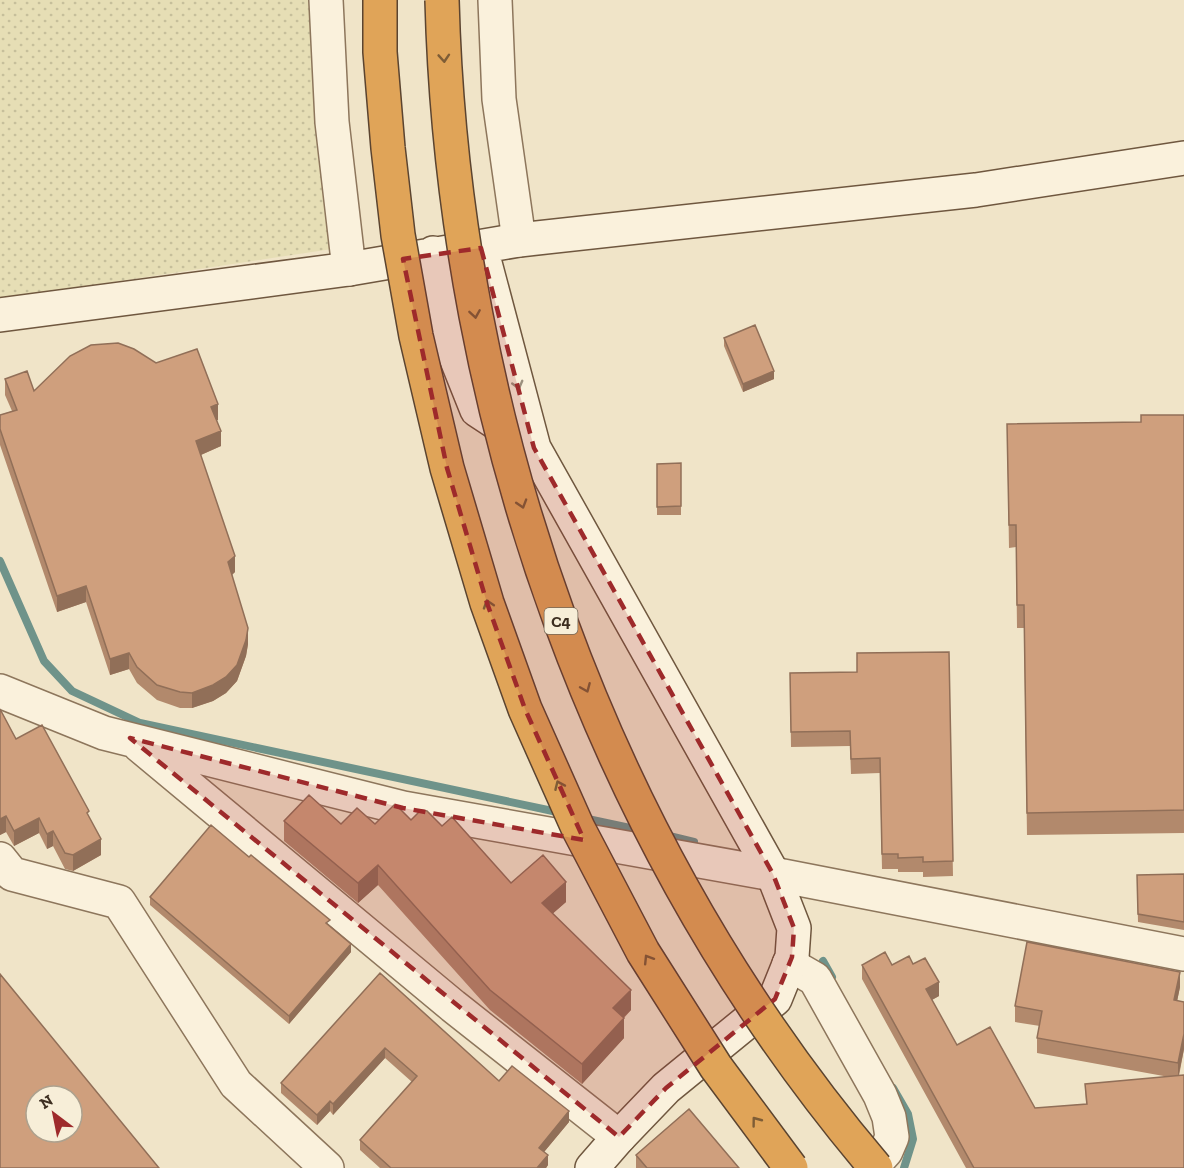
<svg xmlns="http://www.w3.org/2000/svg" width="1184" height="1168" viewBox="0 0 1184 1168" font-family="'Zilla Slab',serif">
<style>
.farmland{fill:url(#farmland-dots)}
.lines{fill:none;stroke-linecap:round;stroke-linejoin:round}
.stream{stroke:#6f938a;stroke-width:8}
.street-casing{stroke:#8d765c;stroke-width:36}
.secondary-casing{stroke:#6f573f;stroke-width:36}
.street{stroke:#faf1dc;stroke-width:33}
.secondary{stroke:#faf1dc;stroke-width:33}
.highway-bridge-casing{stroke:#5b4430;stroke-width:36;stroke-linecap:butt}
.highway-bridge{stroke:#e0a458;stroke-width:33}
.wall{fill:#b2896c}
.shaded-wall{fill:#916f58}
.building{fill:#cf9f7d;stroke:#916f58;stroke-width:1.5;fill-rule:evenodd}
.oneway{stroke:#7e5d36}
.oneway2{stroke:#9c907e}
.marked{fill:#9e2a2b;fill-opacity:0.2;stroke:#9e2a2b;stroke-width:4.5;stroke-dasharray:12 8;stroke-linejoin:round}
.labels{text-anchor:middle;stroke-width:4.5;stroke-linejoin:round;paint-order:stroke}
.shield{fill:#f7eed8;stroke:#756857;stroke-width:1.5}
.shield-label{font-size:16px;font-weight:bold;fill:#3d2e20}
</style>
<defs>
<pattern id="farmland-dots" width="8" height="8" patternUnits="userSpaceOnUse" patternTransform="scale(1.5)"><rect width="8" height="8" fill="#e6deb5"/><path d="M2 2h.1M6 6h.1" fill="none" stroke="#c6bf9b" stroke-width="1.8" stroke-linecap="round"/></pattern>
</defs>
<rect width="100%" height="100%" fill="#f0e4c8"/>
<path class="farmland" d="M0 0H315L332 249 0 299Z"/>
<g class="lines">
<path class="stream" d="M0 561 44 661 72 691 140 723 562 813
M583 818 644 831
M665 835 694 842
M823 961 832 977
M893 1088 908 1114 913 1139 904 1168"/>
<defs>
<path id="street" d="M326 0 332 122 349 269
M495 0 499 99 519 240
M0 691 104 733 403 808 773 874 1184 954
M139 745 453 1006 619 1137
M0 859 12 874 119 902 236 1084 327 1168
M789 964 815 979 880 1095 889 1117 892 1137 886 1151 871 1168"/>
<path id="secondary" d="M481 248 534 448 773 874 794 928 792 957 775 999 666 1088 619 1137 592 1168
M433 253 449 340 477 410 518 437
M0 315 349 269 519 240 976 190 1184 158"/>
</defs>
<use href="#street" class="street-casing"/>
<use href="#secondary" class="secondary-casing"/>
<use href="#street" class="street"/>
<use href="#secondary" class="secondary"/>
<defs>
<path id="highway-bridge" d="M380 0V52L388 148 398 235 416 336 447 468 487 603 525 709 578 828 643 952 716 1067 791 1168
M442 0C453 422 602 845 876 1168"/>
</defs>
<use href="#highway-bridge" class="highway-bridge-casing"/>
<use href="#highway-bridge" class="highway-bridge"/>
</g>
<path class="wall" d="M724 338 774 379 743 392 724 346Z
M5 379 34 391 218 420H217L221 446 201 455 235 572 232 575 248 644 246 656 237 681 226 693 213 701 192 708H180L157 700 137 683 129 669 110 675 86 602 57 612 0 445V415L12 411 5 395Z
M1184 415V833L1027 835 1024 628H1017L1016 547 1009 548 1007 424 1141 422Z
M681 463V515H657V464Z
M949 652 953 876 923 877V872H898V869H882L880 773 851 774 850 746 791 747 790 673 857 672Z
M0 709 16 739 89 818 101 855 73 871 65 869 53 846 47 849 39 833 14 846 6 832 0 835Z
M411 820 442 826 511 883 566 902 552 914 631 1010 624 1018V1038L582 1084 490 1010 378 885 358 903 284 841V821L341 824H375Z
M1184 874V930L1138 922 1137 875Z
M150 897 330 926 351 952 289 1024 150 905Z
M913 964 939 996 932 1000 957 1045 1035 1108 1086 1104 1085 1084 1169 1077 1037 1053V1038L1040 1026 1015 1022V1006L1180 987 1177 1001 1184 1049 1179 1076 1184 1168H966L862 979V965H892Z
M380 973 499 1081 569 1122 544 1152 548 1165 546 1168H380L360 1150V1140L412 1082 385 1058 333 1115 330 1111 317 1125 281 1093V1083Z
M636 1155 739 1168H636Z"/>
<path class="shaded-wall" d="M774 371V379L743 392V384Z
M218 404V420L211 422V407Z
M221 431V446L196 457V441Z
M235 556V572L228 578V562Z
M86 586V602L57 612V596Z
M248 628V644L246 656 237 681 226 693 213 701 192 708V693Z
M129 653V669L110 675V659Z
M6 816V832L0 835V819Z
M39 818V833L14 846V831Z
M53 831V846L47 849V834Z
M101 839V855L73 871V855Z
M378 865V885L358 903V883Z
M566 882V902L542 923V903Z
M351 944V952L289 1024V1016Z
M1180 972V987L1174 1016V1000Z
M939 982V996L926 1003V989Z
M631 990V1010L613 1028V1008Z
M624 1018V1038L582 1084V1064Z
M1184 1034V1049L1178 1078V1063Z
M385 1048V1058L333 1115V1104Z
M330 1101V1111L317 1125V1115Z
M569 1111V1122L539 1158V1148Z
M548 1155V1165L546 1168H537Z"/>
<path class="building" d="M755 325 774 371 743 384 724 338Z
M118 343 134 349 156 363 197 349 218 404 211 407 221 431 196 441 235 556 228 562 248 628 246 640 237 665 226 677 213 685 192 693 180 692 157 685 137 667 129 653 110 659 86 586 57 596 0 429V415L17 410 5 379 27 371 34 391 70 356 91 345Z
M1141 415H1184V810L1027 813 1024 605H1017L1016 525H1009L1007 424 1141 422Z
M681 463V506L657 507V464Z
M949 652 953 861 923 862V857L898 858V854H882L880 758 851 759 850 731 791 732 790 673 857 672V653Z
M0 709 16 739 42 725 89 811 87 813 101 839 73 855 65 853 53 831 47 834 39 818 14 831 6 816 0 819Z
M309 795 341 824 357 808 375 824 394 805 397 806 411 820 421 810 427 811 442 826 452 817 511 883 543 855 566 882 542 903 631 990 613 1008 624 1018 582 1064 490 990 378 865 358 883 284 821Z
M211 825 249 857 251 855 330 920 326 923 351 944 289 1016 150 897Z
M1184 874V922L1138 914 1137 875Z
M1027 942 1180 972 1174 1000 1184 1002V1034L1178 1063 1037 1038 1042 1011 1015 1006Z
M885 952 892 965 909 956 913 964 925 958 939 982 926 989 957 1045 990 1027 1035 1108 1087 1104 1085 1084 1184 1075V1168H974L862 965Z
M380 973 499 1081 512 1066 569 1111 539 1148 548 1155 537 1168H391L360 1140 417 1076 385 1048 333 1104 330 1101 317 1115 281 1083Z
M0 974 159 1168H0ZM36 1096H72V1132H36Z
M689 1109 739 1168H647L636 1155Z"/>
<defs><path id="oneway-chevron" d="M-2-3.5L2.5 0L-2 3.5" fill="none" stroke-width="1.6" stroke-linecap="round" stroke-linejoin="round" transform="scale(1.5)"/></defs>
<g class="oneway">
<use href="#oneway-chevron" transform="translate(444 58) rotate(86)"/>
<use href="#oneway-chevron" transform="translate(475 314) rotate(81)"/>
<use href="#oneway-chevron" transform="translate(522 504) rotate(73)"/>
<use href="#oneway-chevron" transform="translate(488 604) rotate(-108)"/>
<use href="#oneway-chevron" transform="translate(586 688) rotate(67)"/>
<use href="#oneway-chevron" transform="translate(559 785) rotate(-114)"/>
<use href="#oneway-chevron" transform="translate(648 959) rotate(-122)"/>
<use href="#oneway-chevron" transform="translate(756 1121) rotate(-127)"/>
</g>
<use class="oneway2" href="#oneway-chevron" transform="translate(518 385) rotate(75)"/>
<path class="marked" d="M481 248 534 448 773 874 794 928 792 957 775 999 666 1088 619 1137 130 738 403 808 584 840 525 709 487 603 447 468 403 259Z"/>
<g class="labels">
<rect class="shield" x="544.5" y="608" width="33" height="26" rx="4.5"/>
<g class="shield-label">
<text x="561" y="627">C4</text>
</g>
</g>
<g transform="translate(54 1114) rotate(328)"><circle r="28" fill="#f7eed8" stroke="#ada18e" stroke-width="1.5"/>
<path d="M0-4.5L10 22L0 15L-10 22Z" fill="#9e2a2b"/>
<text y="-9" font-size="16" font-weight="bold" text-anchor="middle" fill="#3d2e20">N</text>
</g>
</svg>
